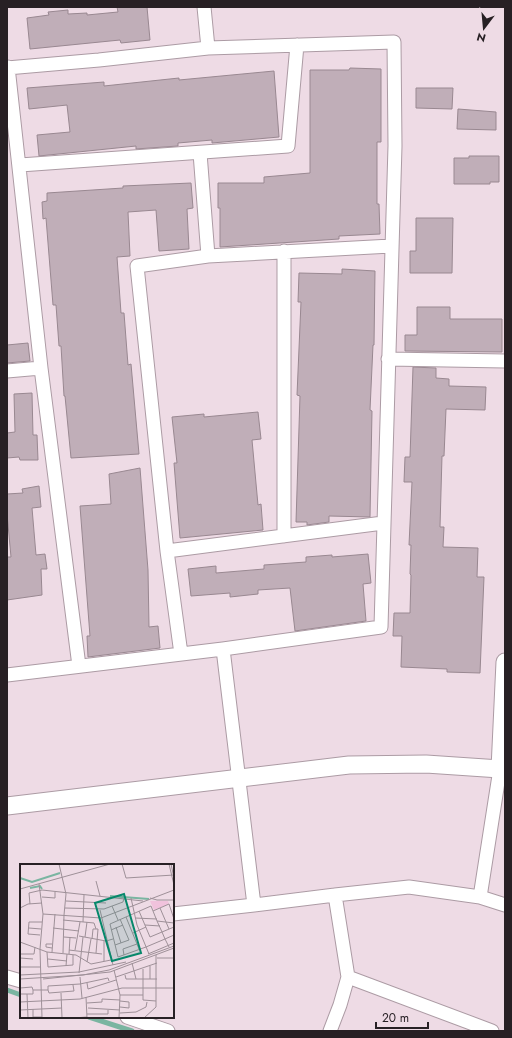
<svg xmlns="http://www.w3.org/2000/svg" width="512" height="1038" viewBox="0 0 512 1038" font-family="Jost,sans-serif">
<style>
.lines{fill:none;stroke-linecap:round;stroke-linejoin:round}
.stream{stroke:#7ab5a1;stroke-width:5}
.building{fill:#c0aeb8;stroke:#998891}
.minor-casing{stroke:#ac9ba4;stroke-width:15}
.tertiary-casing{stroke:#ac9ba4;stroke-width:19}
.minor{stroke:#fff;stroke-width:13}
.tertiary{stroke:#fff;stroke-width:17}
.inset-river{fill:none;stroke:#7ab5a1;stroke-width:2}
.inset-road{fill:none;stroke:#9e9098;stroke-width:1}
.view{fill:#06886b;fill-opacity:0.15;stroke:#06886b;stroke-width:2}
.inset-edge{fill:none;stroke:#272024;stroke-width:2}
</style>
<rect width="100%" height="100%" fill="#eedbe5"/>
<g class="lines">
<path class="stream" d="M7 990 21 995
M89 1017 132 1031"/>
</g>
<path class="building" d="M117 7H147L150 40 121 43 120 40 30 49 27 18 49 15 48 12 68 10V14L87 13V15L118 12Z
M350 68 381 69V142H377V204H379L380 234 339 236V239L220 247V208H218V183H264V177L310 173V70H349Z
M274 71 279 137 212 143V140L178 143V146L136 149V146L39 156 37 135 70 132 67 105 29 109 27 88 104 82V86L179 78V80Z
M416 88H453L452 109 416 108Z
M458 109 496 112V130L457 129Z
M469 156H499V182H490V184H454V158H469Z
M191 183 193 208 187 209 189 249 159 251 156 210 128 212 130 256 117 257 121 313H124L128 365 131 364 139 454 71 458 65 396H64L61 346H59L56 305H53L46 218 43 219 42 202 47 201V193L123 188V186Z
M416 218H453L452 273H410V251H416Z
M342 269 375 271 374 345H373L370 410 372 411 370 517 329 516V522L307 525V522H296L300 396 297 395 301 302H298L299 273 342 274Z
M417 307H450V319H502V352L405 351V335H417Z
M28 343 30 361 7 363V345Z
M413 367 436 368V378L449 379V386L486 387 485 410 446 409 444 456H442L440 527H444L443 547 478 548 477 577H484L480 673 447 672V669L401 667 402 636H393L394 613H410L411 575 410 574 411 545H409L412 482H404L405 457H410Z
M32 393 33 435H37L38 460H20L19 457 7 458V433L15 432 14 394Z
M258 412 261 439 252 440 258 505 261 504 263 530 180 538 174 463H177L172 417 204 414V417Z
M140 468 148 570 149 627 158 626 160 648 88 657 87 636H90L80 506 111 504 109 474Z
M39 486 41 507 32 508 36 555 45 554 47 569H41L42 595 7 600V557H11L7 514V494L23 493 22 489Z
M368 554 371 583 363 584 366 621 295 631 290 588 258 590V594L230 597V593L191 596 188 569 216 566V573L264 569V565L306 562V557L332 555V557Z"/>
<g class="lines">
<defs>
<path id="minor" d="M204 7 208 48
M8 67 41 368 79 666
M7 68 99 60 208 48 394 42 395 146 381 627 223 649 7 675
M200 153 208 256
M20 165 288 146 297 45
M388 359 505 361
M7 371 41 368
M284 536V251
M167 551 383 523
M223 649 254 905
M181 654 167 551 137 266 208 256 391 246
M480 897 500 769
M173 914 254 905 335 895 409 887 480 897 505 905
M7 977 21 981
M348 977 492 1031
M127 1017 168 1031
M330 1031 340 1005 348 977 335 895"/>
<path id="tertiary" d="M500 769 505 662
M7 806 349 765 426 764 500 769 505 771"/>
</defs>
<use href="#minor" class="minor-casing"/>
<use href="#tertiary" class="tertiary-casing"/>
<use href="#minor" class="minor"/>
<use href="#tertiary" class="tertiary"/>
</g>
<g transform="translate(20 864)">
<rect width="154" height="154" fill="#eedbe5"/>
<path d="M130 37H148L149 40 134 46Z" fill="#f0c2dc"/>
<path class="inset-river" d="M0 14 12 18 40 9M10 24 20 22 22 25M90 32 129 35"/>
<path class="inset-road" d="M39 0 46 30 44 51M102 0 106 14 154 11M149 0 154 21M151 0 154 14M76 17 80 32M19 20 23 50M0 25 90 0M22 33 35 34V28M111 34 117 61 129 90M130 34 137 36H154M46 37 86 39M10 40 9 29 22 26 123 37M92 42 98 56M45 44 84 45 103 38 104 34M140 44 149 65M80 46 93 101M119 47 130 73 154 63M133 47 149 40 154 55M0 51V44L8 40 22 39M106 53 119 85M115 54 137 55M43 56 74 59 76 65H78L76 89M137 57 154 59M63 58 64 31M125 61 140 62M96 63 101 79M9 64 21 65M33 64 59 67M91 66 103 61M113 69 126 63M20 71 8 70 9 58H22M59 72 86 77 93 75M44 73 56 74M65 73 67 58M72 75 73 65H76M84 77V97M0 78 27 88 56 91 71 100 91 96M95 81 109 76 100 55M149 83 145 75 142 68 137 57 131 42 90 60 98 93 126 83 145 75 154 71M32 84 26 83V80H32M49 86 82 90M55 86 60 58M27 88 28 103 53 101V91M32 88 35 50M43 89 44 51M0 90H14L15 83M49 90 50 73M128 90 154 79M104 91 103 85 117 80M0 94 13 95M137 94H154M28 95 47 97M67 98 71 75M112 99 116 115M46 102 47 90M130 102V115M0 103H20M123 105V136L136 137M94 106 100 131 99 154M59 109 63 73M0 111 59 108 106 98M105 111 106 115H137M60 113 62 134M96 113 137 99M0 115 63 111 89 106 154 82M23 115 90 108 154 84M67 119 68 125 96 116M0 124 12 123 13 126M28 126V122L60 120 88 114 89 117M41 129 42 154M0 130H13V126H28L29 129 54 127 53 121M7 130 8 154M100 131H123M66 133 67 154M100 137 109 138V144L100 143M0 138 60 135 102 124H154M67 139 82 138V135L100 136M68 144 100 146M13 145V153H22M0 146 42 144M100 149 116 148 126 143 127 138M67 150H88V146M22 154 20 85 23 50 81 54 154 26M54 154 67 153M124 154 136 143V91"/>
<path class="view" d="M104 30 121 89 92 97 75 39Z"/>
<rect width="154" height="154" class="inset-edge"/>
</g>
<rect width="512" height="1038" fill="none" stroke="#272024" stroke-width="16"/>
<g transform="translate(484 28) rotate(196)" stroke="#eedbe5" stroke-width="3" paint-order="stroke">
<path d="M0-3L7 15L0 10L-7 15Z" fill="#272024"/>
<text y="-6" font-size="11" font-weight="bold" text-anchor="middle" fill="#272024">N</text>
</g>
<path d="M376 1022v6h52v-6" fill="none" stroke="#272024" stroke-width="2"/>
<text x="382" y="1022" font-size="12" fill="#272024" stroke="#eedbe5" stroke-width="3" paint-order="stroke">20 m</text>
</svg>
